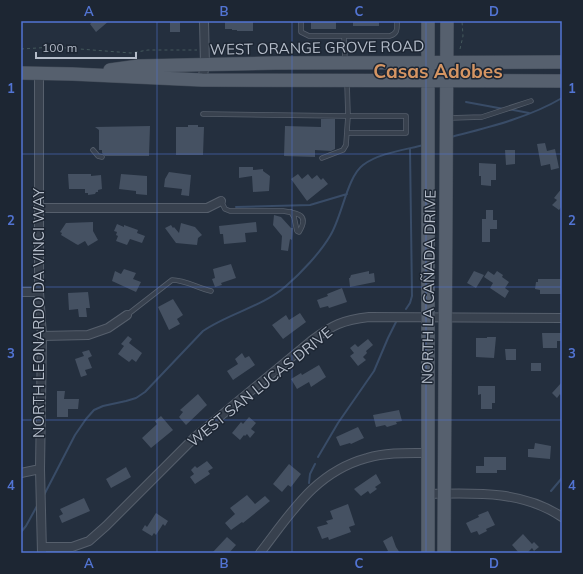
<svg xmlns="http://www.w3.org/2000/svg" width="583" height="574" viewBox="0 0 583 574" font-family="Mulish,sans-serif">
<style>
.lines{fill:none;stroke-linecap:round;stroke-linejoin:round}
.stream{stroke:#394c67;stroke-width:2}
.building{fill:#455162}
.lane-casing{stroke:#565f6c;stroke-width:5.5}
.street-casing{stroke:#565f6c;stroke-width:10}
.primary-casing{stroke:#414a57;stroke-width:14}
.path{stroke:#44595c;stroke-width:1;stroke-dasharray:3 3;stroke-linecap:butt}
.lane{stroke:#38414e;stroke-width:4}
.street{stroke:#38414e;stroke-width:8}
.primary{stroke:#56606e;stroke-width:13}
.grid{fill:none;stroke:#5274d3;stroke-width:1;stroke-opacity:0.55}
.labels{text-anchor:middle;stroke-width:3;stroke-linejoin:round;paint-order:stroke}
.street-label{font-size:15px;fill:#b4bcc9;stroke:#1d2633}
.district-label{font-size:19px;font-weight:bold;fill:#d59563;stroke:#1d2633}
.neatline{fill:none;stroke:#5274d3;stroke-width:1.5}
.grid-label{font-size:13px;text-anchor:middle;font-weight:bold;fill:#5274d3}
</style>
<rect width="100%" height="100%" fill="#242f3e"/>
<g class="lines">
<path class="stream" d="M466 102 504 109
M508 109 529 113
M451 137C489 127 528 118 562 98
M236 207 310 205 347 194
M406 309 410 303 412 296 410 149
M318 457 338 423 374 371 388 338 396 322
M309 483 310 474 315 464
M551 491 562 478
M44 495 75 435 86 419 94 410 103 406 126 401 136 398 145 392 203 331C229 313 262 307 286 286 301 273 320 253 330 236 342 217 347 177 363 165 379 153 404 150 424 145
M21 532 26 526 37 506"/>
</g>
<path class="building" d="M93 21H109L96 32 90 24Z
M170 21H180V32H170Z
M225 21H253V31H237V30H232V29H225Z
M311 21H336V29H311Z
M353 21H379V26H353Z
M321 119H335V149L331 151 315 150V157L284 156 285 126 321 127Z
M188 125H198V127H204L203 155H176V127H188Z
M150 126 149 156H105L102 153V150H99V130L95 127Z
M545 143 547 151 555 149 559 168 551 170 550 164 541 166 537 144Z
M505 150H515V164L506 165Z
M479 163 496 164V180H491V186L481 185V176H479Z
M239 167H253V170L263 169V171L270 176 269 191 253 192 252 176 239 178Z
M169 172 191 175 189 196 181 195 182 189 164 187 165 179Z
M68 174H91V176L101 175 102 189 98 190V192H96L95 194 88 195V193H85V189H69Z
M121 174 147 176V195L136 194V191L119 189Z
M298 174 302 179 308 174 312 179 317 175 321 180 323 178 328 184 307 201 291 179Z
M562 188V206L559 210 552 205 557 200 554 198Z
M486 210H493V220H497V229H490V242H482V219H486Z
M274 215 281 217 291 228H293L292 240 290 239 288 251 281 250 282 236 273 225Z
M93 222V231L98 240 88 246 85 241 78 245 76 244 61 235 62 233 60 232 66 223Z
M256 222 257 232 245 233 246 242 224 244 223 234H220L219 226Z
M181 223 195 227 202 235 198 238 197 245 176 243 165 228 171 225 173 228 174 227 179 233Z
M117 224 124 227V225L138 230 137 233 145 236 142 243 130 239 127 245 116 241 118 236 116 235 117 232 114 231Z
M231 264 236 278 221 283 222 285 215 287 212 279 215 278 213 269Z
M124 269 136 273 133 279 141 282 136 292 112 281 115 271 121 274Z
M369 271V274L374 273 375 282 350 287 349 278H350L351 275Z
M474 271 484 275 476 288 467 283Z
M488 271 494 275 497 271 503 275 502 277 509 282 505 288 509 291 505 298 490 288 493 283 484 277Z
M538 279H562V294H540V290L535 289 536 282H538Z
M342 288 347 302 329 308 328 306 320 308 317 300 328 296 327 294Z
M88 292 90 308H86L87 317H79L78 309 69 310 68 293Z
M173 299 183 315 177 319 180 324 169 330 158 307Z
M300 313 306 322 283 339 272 325 286 315 289 320Z
M542 333H562V341H557V348H543Z
M128 336 132 339 129 343 142 353 136 362 132 359 129 362 118 354 124 346 121 344Z
M487 337H496L494 358 476 357V338H487Z
M368 339 373 345 366 351 367 353 363 357 366 360 358 366 350 356 354 353 350 348 355 344 358 347Z
M505 349H516V360H506Z
M89 350 92 356 88 358 92 368 85 370 87 375 81 377 75 359 84 356 82 352Z
M242 353 245 358 249 356 255 365 233 380 227 371 238 364 235 359Z
M531 363H541V371H531Z
M319 365 326 377 311 387 309 382 297 389 291 379 301 373 302 375Z
M562 382V397L560 394 557 398 552 393Z
M478 386H495V403H492V409H481V394L478 395Z
M57 391H65L64 399H79L78 409H68V417H57Z
M198 394 207 405 186 425 179 417 183 412 180 410Z
M399 410 402 421 396 422 397 424 387 427 385 425 376 427 373 415Z
M161 416 173 430 151 448 142 438 156 425 157 424 155 421Z
M249 417 256 423 251 429 255 432 250 438 247 434 245 436 244 435 240 440 232 433 241 422 243 424Z
M358 427 364 438 351 444 350 443 340 446 336 437Z
M535 443 551 446 550 459 528 457V449H534Z
M484 457H506V470H497V473H476V466H484Z
M207 461 213 468 208 471 210 474 195 484 190 477 194 474 191 470 195 466 197 468Z
M289 464 301 474 291 487 288 485 282 492 273 484Z
M126 467 131 477 111 488 106 479Z
M376 474 381 483 375 487 377 489 370 494 368 491 361 496 354 489Z
M247 495 255 504 265 496 270 501 243 523 242 522 231 530 225 523 235 514 230 508Z
M84 498 90 511 62 523 59 516 63 514 60 509Z
M348 504 355 525 349 527 351 532 329 540 328 537 322 539 317 527 328 524 326 521 333 519 330 511Z
M488 511 495 525 486 529 487 531 479 535 477 531 471 533 466 523 479 517 478 515Z
M156 513 168 521 165 526 163 524 156 535 154 533 152 536 142 530 145 525 147 527Z
M523 534 532 544 534 542 539 547 534 551 532 548 527 553H519L512 545Z
M392 536 396 547 400 553H385L388 551 383 541Z
M227 537 236 545 229 553H212Z"/>
<g class="lines">
<defs>
<path id="lane" d="M301 21V32L309 36H344
M345 60 344 36H390C398 33 397 29 397 21
M203 114 348 116 346 145 343 150 322 158
M449 118 482 117 531 101
M347 133H406V116H348L347 82
M93 150 98 156 102 157
M221 201 225 209 230 211H283C297 213 310 214 299 232L297 231 294 217 291 212
M127 315 172 280C185 280 198 288 211 291"/>
<path id="street" d="M39 74V292L42 336 40 469 42 553
M202 80 205 65 204 21
M39 208H207L221 201
M21 292H39
M42 336 88 335 108 328 127 315
M21 473 40 469
M428 494C474 493 522 490 562 517
M42 547H72L89 541 106 526 195 437 311 341C332 325 343 320 369 317L562 318
M260 553C291 513 315 472 367 458 387 452 408 453 428 453"/>
<path id="primary" d="M110 70 139 66 276 63 562 62
M21 73 72 74 202 80 562 81
M428 553V21
M444 553 447 21"/>
</defs>
<use href="#lane" class="lane-casing"/>
<use href="#street" class="street-casing"/>
<use href="#primary" class="primary-casing"/>
<path class="path" d="M21 49 54 47 131 53 148 50H197
M460 49 463 36 462 21"/>
<use href="#lane" class="lane"/>
<use href="#street" class="street"/>
<use href="#primary" class="primary"/>
</g>
<path class="grid" d="M157 21V553M292 21V553M426 21V553M21 154H562M21 287H562M21 420H562"/>
<g class="labels">
<g class="street-label">
<text transform="translate(317 48) rotate(-1)" y="5">WEST ORANGE GROVE ROAD</text>
<text transform="translate(429 287) rotate(-89)" y="5">NORTH LA CAÑADA DRIVE</text>
<text transform="translate(39 313) rotate(-90)" y="5">NORTH LEONARDO DA VINCI WAY</text>
<text transform="translate(260 387) rotate(-39)" y="5">WEST SAN LUCAS DRIVE</text>
</g>
<g class="district-label">
<text x="438" y="78">Casas Adobes</text>
</g>
</g>
<rect width="583" height="574" fill="none" stroke="#1d2633" stroke-width="44"/>
<path d="M36 52v6h100v-6" fill="none" stroke="#b4bcc9" stroke-width="2"/>
<text x="42" y="52" font-size="12" fill="#b4bcc9" stroke="#1d2633" stroke-width="3" paint-order="stroke">100 m</text>
<rect x="22" y="22" width="539" height="530" class="neatline"/>
<g class="grid-label">
<text x="89" y="16">A</text>
<text x="224" y="16">B</text>
<text x="359" y="16">C</text>
<text x="494" y="16">D</text>
<text x="11" y="93">1</text>
<text x="572" y="93">1</text>
<text x="11" y="225">2</text>
<text x="572" y="225">2</text>
<text x="11" y="358">3</text>
<text x="572" y="358">3</text>
<text x="11" y="490">4</text>
<text x="572" y="490">4</text>
<text x="89" y="568">A</text>
<text x="224" y="568">B</text>
<text x="359" y="568">C</text>
<text x="494" y="568">D</text>
</g>
</svg>
